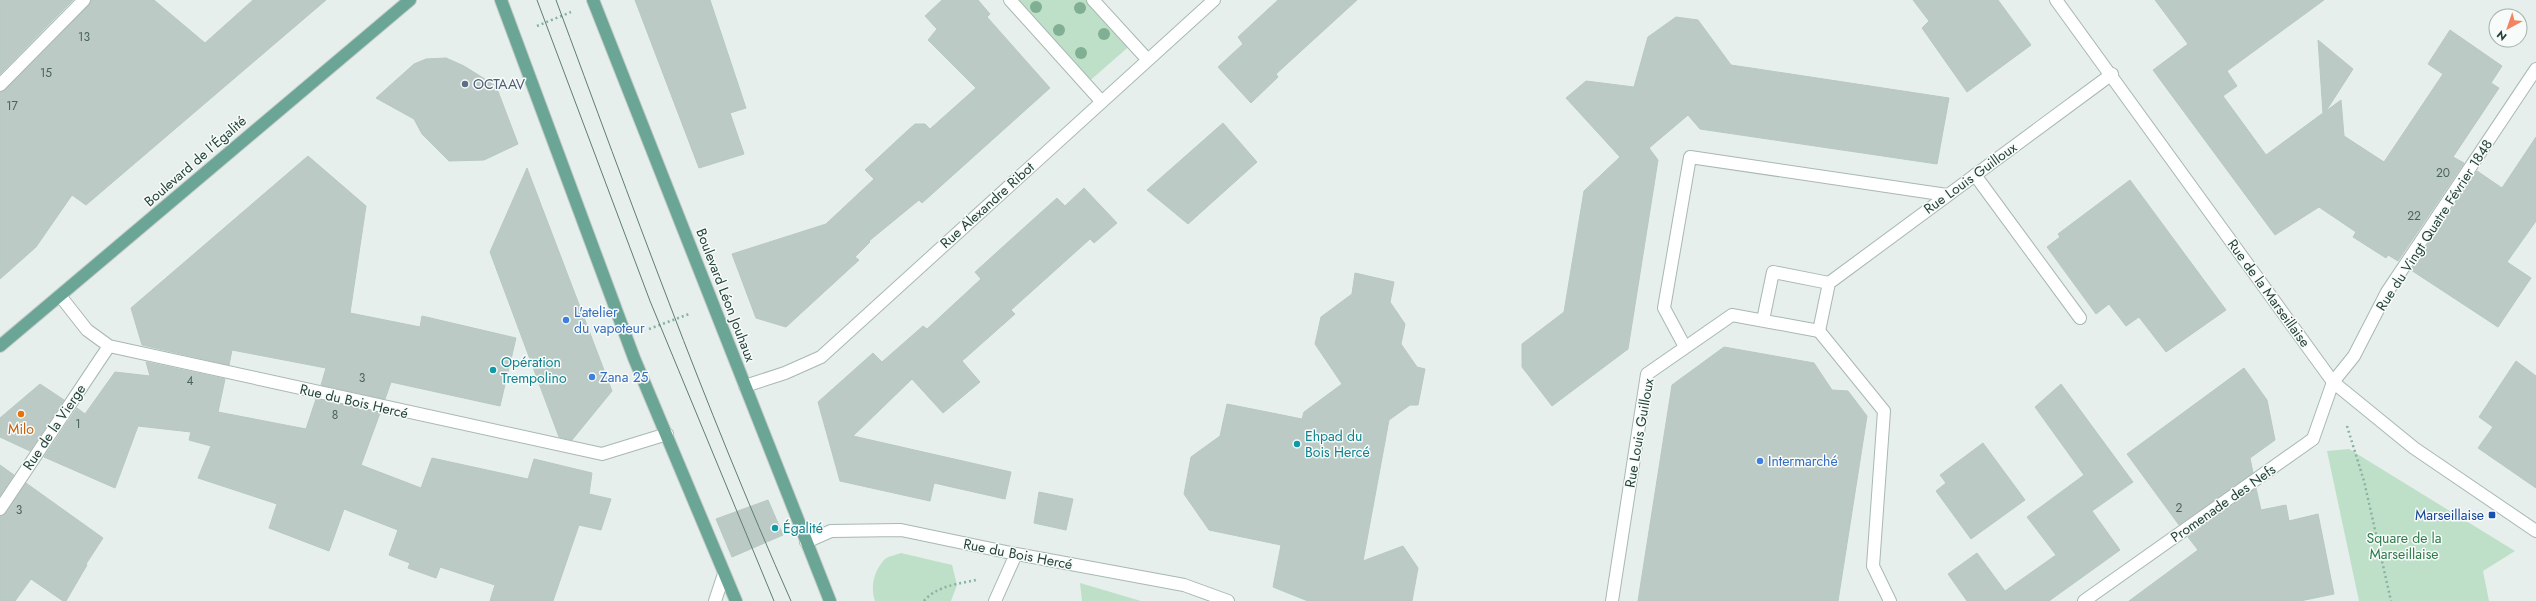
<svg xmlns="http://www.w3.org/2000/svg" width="2536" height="601" viewBox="0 0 2536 601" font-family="Jost,sans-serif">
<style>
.green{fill:#bfe0c8}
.building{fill:#bbcac4;stroke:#b8c9c2}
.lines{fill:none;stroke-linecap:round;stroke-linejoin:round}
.service-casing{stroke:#a8b8b2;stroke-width:14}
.minor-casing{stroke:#a8b8b2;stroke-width:14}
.primary-casing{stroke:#c2cac8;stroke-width:14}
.path{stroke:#86b3a5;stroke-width:2.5;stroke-dasharray:2 3;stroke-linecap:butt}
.service{stroke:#fff;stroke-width:12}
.minor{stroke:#fff;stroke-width:12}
.primary{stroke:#6aa596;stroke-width:12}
.tram{stroke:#5f7d75;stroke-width:1}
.tree{fill:#80af93}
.service-dot{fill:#5c6f8a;stroke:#f7fbf9;stroke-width:1.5}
.shop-dot{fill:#3f7fe0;stroke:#f7fbf9;stroke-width:1.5}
.culture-dot{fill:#0f9aa8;stroke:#f7fbf9;stroke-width:1.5}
.food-dot{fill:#e8710a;stroke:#f7fbf9;stroke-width:1.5}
.transit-dot{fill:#1a4fb4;stroke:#f7fbf9;stroke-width:1.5}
.labels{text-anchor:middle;stroke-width:3;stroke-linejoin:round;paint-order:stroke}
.number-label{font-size:12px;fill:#4a645c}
.service-label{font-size:14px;fill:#4e5e75;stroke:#f7fbf9;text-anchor:start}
.street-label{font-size:14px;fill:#24423a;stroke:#f7fbf9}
.shop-label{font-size:14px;fill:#366cbe;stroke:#f7fbf9;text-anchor:start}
.culture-label{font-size:14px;fill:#0d838f;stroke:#f7fbf9;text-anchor:start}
.food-label{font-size:14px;fill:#c56008;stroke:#f7fbf9}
.transit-label{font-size:14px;fill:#164399;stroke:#f7fbf9;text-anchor:end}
.park-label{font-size:14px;fill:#2d7a4b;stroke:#f7fbf9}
</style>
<rect width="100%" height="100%" fill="#e6efeb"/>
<path class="green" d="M1010 0H1093L1133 43 1086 84Z
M2349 449 2515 551 2483 571 2489 601H2359L2327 451Z
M901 553 952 565 957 585 951 601H875C870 587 874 570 885 559 889 556 896 555 901 553Z
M1080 583 1141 601H1082Z"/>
<path class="building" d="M0 0H73L0 74Z
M91 0H154L205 43 253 0H326L86 205 72 195 36 247 0 279V92L5 90 89 5Z
M635 0H710L746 108 730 113 744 154 699 168Z
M942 0H978L990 14 987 17 1050 88 922 203 919 200 869 241 870 242 855 257 859 260 786 327 756 318 732 254 826 224 874 179 865 170 907 131 915 124H925L930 129 976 88 928 40 937 29 925 16Z
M1278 0H1357L1276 74 1278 77 1251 103 1218 67 1243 44 1238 37Z
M1913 0H1998L2031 45 1967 92 1922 28 1929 21Z
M2155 0H2324L2227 71 2237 86 2223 96 2266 155 2323 113 2318 40 2353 69 2326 111 2341 100 2344 136 2384 162 2443 74 2428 64 2450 30 2502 66 2491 83 2499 88 2453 157 2464 163 2398 261 2388 255 2386 258 2353 237 2356 232 2319 207 2275 235 2153 70 2188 44Z
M1676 17 1698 20 1731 65 1949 98 1937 164 1700 129 1688 115 1649 148 1658 160 1628 349 1552 406 1522 367V344L1564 312 1584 191 1620 157 1566 98 1586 81 1634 87 1648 37Z
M446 58 464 66 496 86 518 144 484 160 449 161 422 134 414 119 376 98 414 64 426 59Z
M1223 123 1257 162 1188 224 1147 190Z
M2536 137V221L2507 262 2531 278 2498 327 2411 270 2477 171 2502 188Z
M308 156 366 206 350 313 420 327 422 316 516 338 500 406 391 382 385 399 321 385 326 368 232 350 229 365 142 345 131 308Z
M527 168 612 391 572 440 559 437 490 252Z
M2130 180 2226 310 2166 352 2139 317 2126 326 2109 304 2096 314 2047 247 2060 237 2058 234Z
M1084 188 1117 223 1094 243 1090 239 1011 310 1015 314 962 361 980 382 943 413 912 379 853 436 1011 472 1005 499 934 483 930 501 840 481 818 402 873 353 882 362 923 326 927 329 981 279 975 272 1017 234 1057 198 1065 206Z
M1355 273 1394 282 1390 302 1405 324 1401 344 1417 367 1425 369 1418 405H1410L1389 420 1363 561 1403 546 1418 568 1412 601H1308L1273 587 1281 545 1209 530 1184 494 1191 457 1220 436 1227 404 1302 419 1304 412 1342 384 1315 344 1321 317 1352 294Z
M1724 347 1814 363 1832 390 1848 391 1867 416 1838 601H1638L1672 385Z
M2516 361 2536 376V488L2478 448 2493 427 2479 417Z
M146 362 225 379 218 412 306 429 316 399 380 413 361 465 421 488 432 458 528 479 534 459 592 473 589 494 611 499 601 530 579 525 553 601H490L495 585 440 567 436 578 408 568 410 563 389 555 398 530 344 509 329 551 269 528 277 504 198 478 211 446 189 440 191 432 138 426 115 488 44 457 77 408 85 414 115 372 150 376Z
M2244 368 2267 400 2275 440 2250 458 2253 473 2179 525 2127 454Z
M40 384 64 400 30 451 0 437V418Z
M2061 384 2133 482 2092 511 2120 550 2049 601H1967L1948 574 1977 553 2005 591 2056 555 2027 517 2084 475 2035 407Z
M1983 443 2025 500 1971 539 1936 491 1946 483 1940 475Z
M0 465 14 475 0 496Z
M26 483 103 538 86 564 87 565 66 601H63L31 579 15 601H0V516L6 513Z
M2256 488 2261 510 2286 505 2289 521 2318 514 2334 594 2300 601H2129L2198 550 2188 537Z
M1039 492 1073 499 1066 530 1034 523Z
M768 500 783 535 732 557 716 519Z"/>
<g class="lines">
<defs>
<path id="service" d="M1010 0 1101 101
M1093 0 1147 59
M1975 175 2080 318
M1819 331 1884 411 1873 566 1890 601
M1685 347 1664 308 1690 157 1947 195
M715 601 724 574"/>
<path id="minor" d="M2056 0 2333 382 2414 448 2536 531
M0 85 84 0
M61 297 87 330 109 346 602 454 667 434
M1763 320 1773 272 1829 283
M745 386 785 373 821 357 1214 0
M0 509 109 346
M806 542 831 531 901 530 1016 554 1184 585 1228 601
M995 601 1016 554
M1612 601 1647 374 1732 315 1819 331 1829 283 2112 74
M2084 601 2313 439 2333 382 2354 356 2387 292 2536 69"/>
<path id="primary" d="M501 0 634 358 736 601
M593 0 830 601
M0 346 410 0"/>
</defs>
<use href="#service" class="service-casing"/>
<use href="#minor" class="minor-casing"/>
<use href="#primary" class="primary-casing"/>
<path class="path" d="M537 26 571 12
M649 329 689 314
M2347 426 2364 481 2391 601
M924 601C936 586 958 584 976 580"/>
<use href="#service" class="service"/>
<use href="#minor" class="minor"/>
<use href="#primary" class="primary"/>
<path class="tram" d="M537 0 650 301 774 601
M556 0C631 202 704 405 791 601"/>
</g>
<g class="tree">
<circle cx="1036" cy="7" r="6"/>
<circle cx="1080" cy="8" r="6"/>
<circle cx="1059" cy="30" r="6"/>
<circle cx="1104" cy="34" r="6"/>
<circle cx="1081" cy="53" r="6"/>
</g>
<circle class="service-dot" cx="465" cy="84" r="4"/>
<g class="shop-dot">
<circle cx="566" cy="320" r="4"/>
<circle cx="592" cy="377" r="4"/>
<circle cx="1760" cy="461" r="4"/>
</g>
<g class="culture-dot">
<circle cx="493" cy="370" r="4"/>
<circle cx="1297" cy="444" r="4"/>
<circle cx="775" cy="528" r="4"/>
</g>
<circle class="food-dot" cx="21" cy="414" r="4"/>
<rect class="transit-dot" x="2488" y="511" width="8" height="8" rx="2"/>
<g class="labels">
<g class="number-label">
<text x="84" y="41">13</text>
<text x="46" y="77">15</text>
<text x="12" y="110">17</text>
<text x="2443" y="177">20</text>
<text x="2414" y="220">22</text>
<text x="362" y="382">3</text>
<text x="190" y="385">4</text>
<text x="335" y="419">8</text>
<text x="78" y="428">1</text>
<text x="2179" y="512">2</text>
<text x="19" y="514">3</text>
</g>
<g class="service-label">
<text x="473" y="89">OCTAAV</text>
</g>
<g class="street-label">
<text transform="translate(195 161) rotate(-41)" y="5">Boulevard de l'Égalité</text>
<text transform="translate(1970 178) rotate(-36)" y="5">Rue Louis Guilloux</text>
<text transform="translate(987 205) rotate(-42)" y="5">Rue Alexandre Ribot</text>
<text transform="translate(2434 225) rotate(-57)" y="5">Rue du Vingt Quatre Février 1848</text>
<text transform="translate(2269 293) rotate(54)" y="5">Rue de la Marseillaise</text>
<text transform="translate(726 295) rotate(69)" y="5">Boulevard Léon Jouhaux</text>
<text transform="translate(354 401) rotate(13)" y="5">Rue du Bois Hercé</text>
<text transform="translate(54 427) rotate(-56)" y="5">Rue de la Vierge</text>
<text transform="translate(1639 433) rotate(-80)" y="5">Rue Louis Guilloux</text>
<text transform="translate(2223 503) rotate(-35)" y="5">Promenade des Nefs</text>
<text transform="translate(1018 554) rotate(11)" y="5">Rue du Bois Hercé</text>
</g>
<g class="shop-label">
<text x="574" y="317">L'atelier<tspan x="574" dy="16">du vapoteur</tspan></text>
<text x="600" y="382">Zana 25</text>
<text x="1768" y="466">Intermarché</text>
</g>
<g class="culture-label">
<text x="501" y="367">Opération<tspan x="501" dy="16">Trempolino</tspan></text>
<text x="1305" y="441">Ehpad du<tspan x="1305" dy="16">Bois Hercé</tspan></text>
<text x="783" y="533">Égalité</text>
</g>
<g class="food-label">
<text x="21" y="434">Milo</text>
</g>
<g class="transit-label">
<text x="2484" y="520">Marseillaise</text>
</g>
<g class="park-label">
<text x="2404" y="543">Square de la<tspan x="2404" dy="16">Marseillaise</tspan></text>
</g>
</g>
<g transform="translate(2508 28) rotate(220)"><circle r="19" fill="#f7fbf9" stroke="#a3b1ad"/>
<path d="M0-3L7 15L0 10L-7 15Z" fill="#f4845f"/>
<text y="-6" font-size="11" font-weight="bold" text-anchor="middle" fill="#24423a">N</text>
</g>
</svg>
